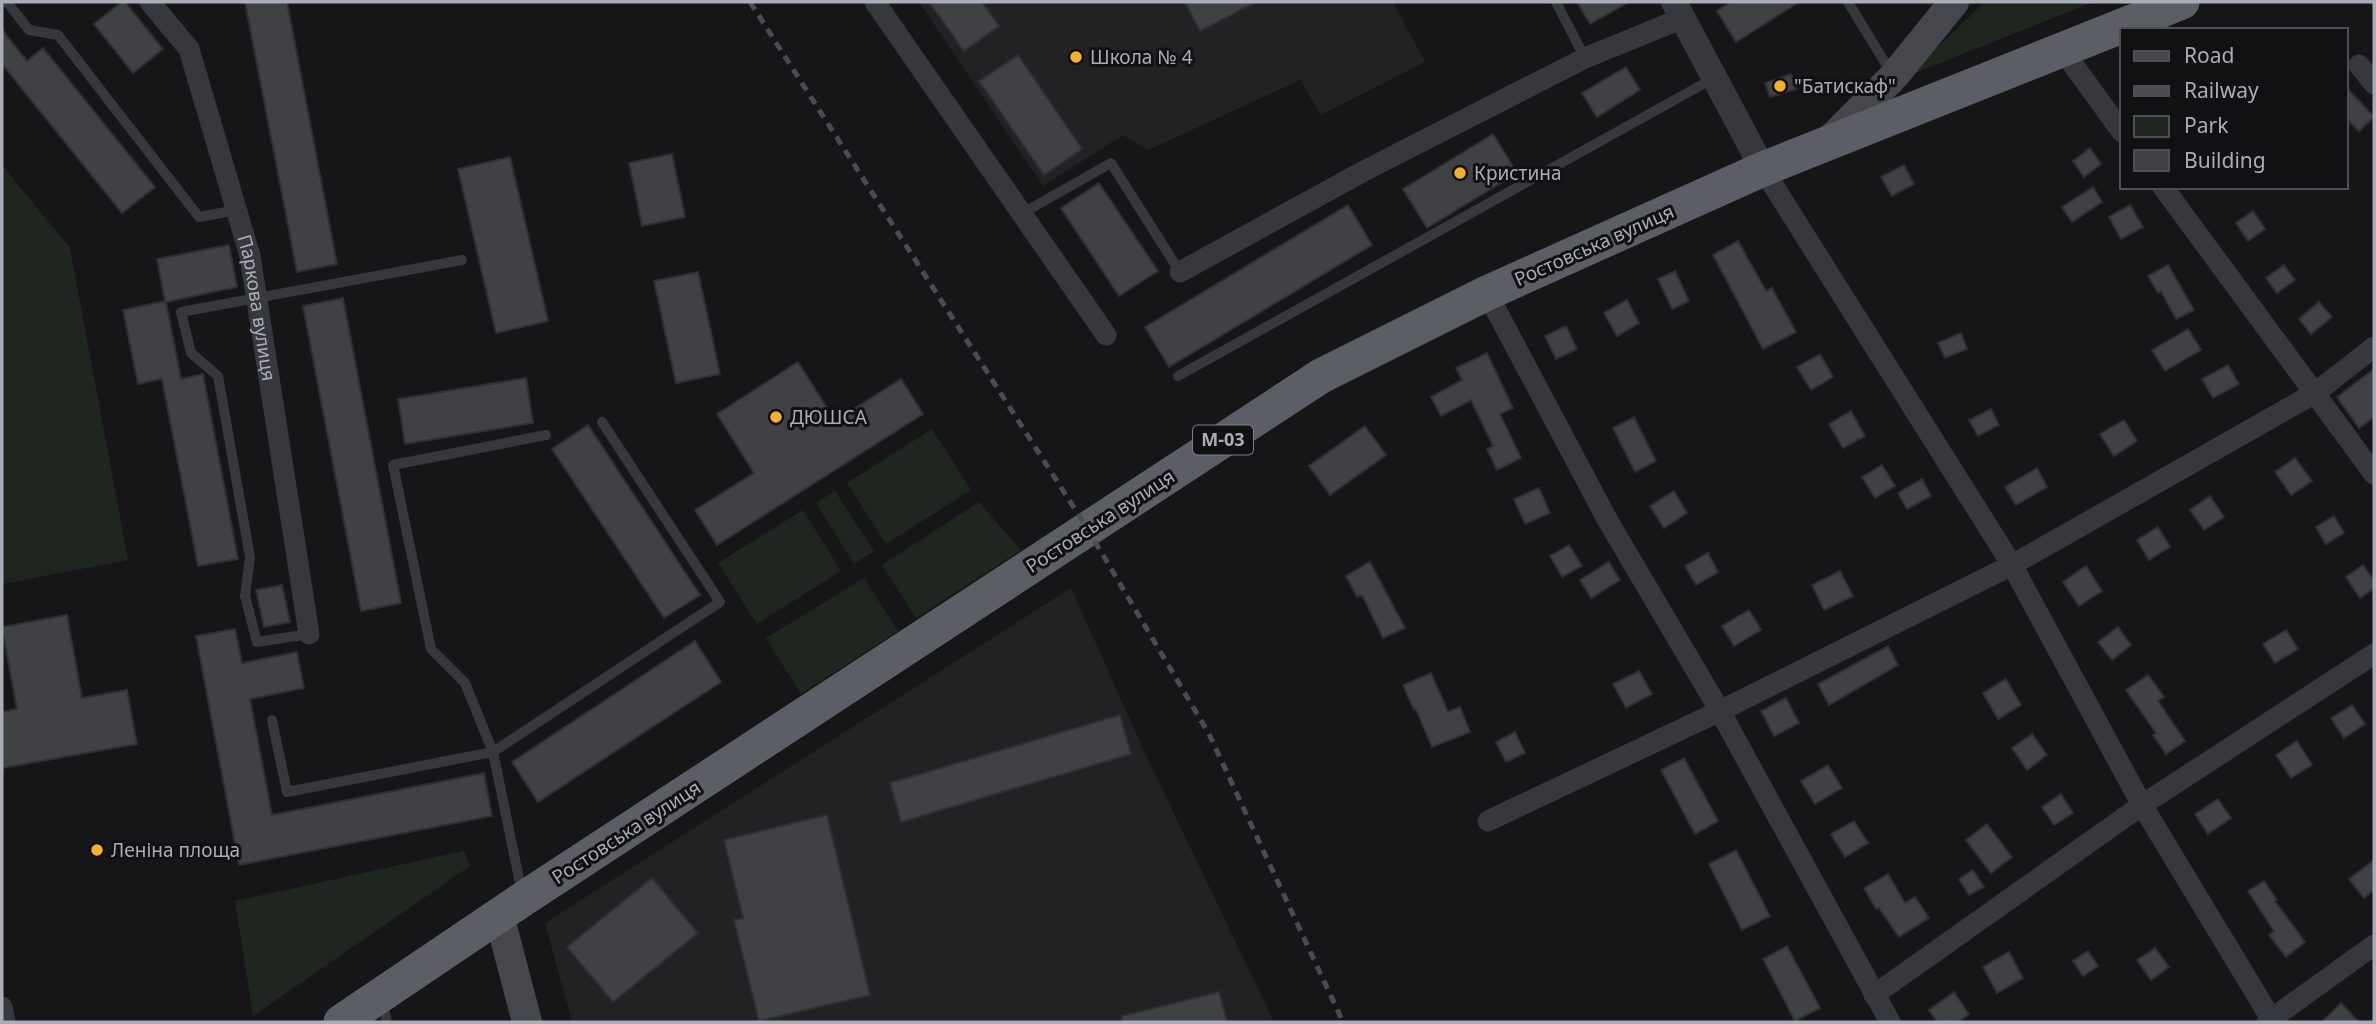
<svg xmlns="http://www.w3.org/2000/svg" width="2376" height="1024" viewBox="0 0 2376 1024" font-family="'Noto Sans',sans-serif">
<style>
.built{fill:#222225}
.green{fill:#1e261f}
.building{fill:#404145;stroke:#303034;stroke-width:2}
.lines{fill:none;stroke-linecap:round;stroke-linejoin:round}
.service{stroke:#37383d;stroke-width:10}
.minor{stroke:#37383d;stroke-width:21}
.tertiary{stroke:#37383d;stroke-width:26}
.secondary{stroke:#45474d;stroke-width:30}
.trunk{stroke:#5b5e65;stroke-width:35}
.rail{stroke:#4a4c52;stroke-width:5;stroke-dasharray:9 7;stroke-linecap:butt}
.poi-dot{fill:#f2b134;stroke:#111113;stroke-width:2.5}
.labels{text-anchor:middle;stroke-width:6;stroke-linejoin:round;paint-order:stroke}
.shield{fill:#111113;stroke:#7b7e86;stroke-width:2}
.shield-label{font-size:18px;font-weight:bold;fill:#a8adb8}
.poi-label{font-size:19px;fill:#a8adb8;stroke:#111113;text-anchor:start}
.street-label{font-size:19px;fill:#a8adb8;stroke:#111113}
</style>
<rect width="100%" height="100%" fill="#161618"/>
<path class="built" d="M919 2H1393L1425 62 1321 115 1300 80 1148 150 1123 135 1043 186Z
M1071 588 1145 753 1274 1022H572L545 923Z"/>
<path class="green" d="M1985 2H2093L1907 76Z
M2 165 70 248 128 560 2 584Z
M932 429 971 490 886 544 847 483Z
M835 491 874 551 854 564 816 503Z
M979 502 1021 550 916 618 882 565Z
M803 510 841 571 757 624 718 563Z
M864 578 898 631 801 694 766 638Z
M464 851 470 866 253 1016 235 901Z"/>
<path class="building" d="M122 2H125L163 49 133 73 94 24Z
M245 2H287L337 264 297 272Z
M929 2H982L999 26 964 51Z
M1185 2H1256L1200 31Z
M1577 2H1629L1590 24Z
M1731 2H1799L1736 42 1717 11Z
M2 30 27 61 43 48 155 187 122 213 2 64Z
M1018 55 1082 149 1044 175 979 81Z
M1626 67 1640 90 1597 117 1582 93Z
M1791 74 1796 89 1770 97 1765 83Z
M2346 87 2374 117 2359 131 2346 118Z
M1493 134 1517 173 1427 228 1403 189Z
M2090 148 2101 164 2084 177 2073 161Z
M672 154 685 217 642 226 629 163Z
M510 157 548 321 496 333 458 169Z
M1904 165 1914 184 1892 196 1881 177Z
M1099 183 1158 271 1119 296 1061 208Z
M2093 187 2102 202 2072 222 2062 207Z
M1348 205 1372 245 1169 367 1145 327Z
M2130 205 2143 227 2121 239 2109 217Z
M2253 211 2265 229 2248 241 2236 223Z
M1738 241 1766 291 1772 288 1796 332 1763 349 1713 255Z
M229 245 237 287 166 302 181 379 203 374 238 559 198 566 162 379 138 384 123 310 165 301 157 259Z
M2168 265 2194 310 2176 319 2161 291 2158 293 2148 276Z
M2284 265 2295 280 2277 293 2266 278Z
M1675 271 1689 301 1672 309 1658 279Z
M698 272 720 374 676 383 654 281Z
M343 298 401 603 361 611 303 306Z
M1627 300 1639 323 1617 336 1604 313Z
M2319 302 2332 317 2311 334 2299 319Z
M1566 326 1577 349 1556 359 1545 336Z
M2188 329 2201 350 2165 371 2152 350Z
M1961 333 1967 349 1945 358 1938 343Z
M1487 353 1513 408 1500 414 1521 458 1497 470 1487 449 1493 446 1471 400 1441 416 1431 397 1462 380 1456 368Z
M1820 354 1833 377 1811 390 1797 367Z
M798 362 829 411 841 417 901 379 923 414 717 545 695 510 754 473 717 414Z
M2228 365 2239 384 2213 398 2202 379Z
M2374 369V417L2359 428 2337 397Z
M526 378 533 423 405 444 398 399Z
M1991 409 1999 425 1978 436 1969 420Z
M1851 411 1865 436 1843 448 1829 424Z
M1634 417 1656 461 1635 472 1613 428Z
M2124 420 2137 441 2114 456 2100 434Z
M588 425 700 595 664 618 552 449Z
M1365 426 1386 455 1330 495 1309 466Z
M2295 458 2312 481 2291 495 2275 472Z
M1882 465 1895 486 1875 498 1862 477Z
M2037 468 2047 487 2016 505 2005 487Z
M1922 479 1931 496 1907 509 1898 493Z
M1539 488 1550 513 1525 524 1514 499Z
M1674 491 1687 513 1664 528 1650 506Z
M2210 496 2224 517 2204 530 2190 510Z
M2334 516 2344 533 2326 544 2316 527Z
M2158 527 2170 547 2149 560 2137 540Z
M1569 545 1582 566 1562 577 1550 556Z
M1708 553 1718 572 1696 585 1685 566Z
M1370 562 1405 628 1383 638 1362 595 1357 597 1346 576Z
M1609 562 1620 580 1591 598 1580 580Z
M2363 565 2374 581V588L2360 598 2346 577Z
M2086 566 2102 591 2079 606 2063 582Z
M1840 571 1853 596 1824 610 1812 585Z
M282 585 290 622 264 627 256 590Z
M1749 610 1761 630 1734 646 1722 626Z
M67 615 82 698 127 690 137 744 2 768V712L17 709 2 627Z
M2118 627 2131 645 2112 660 2098 642Z
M235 629 242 663 297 652 304 688 250 699 272 815 484 773 492 816 239 865 196 636Z
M2286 630 2298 649 2275 663 2263 644Z
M695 641 721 682 538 802 512 762Z
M1888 646 1898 665 1829 705 1818 684Z
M1639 671 1652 694 1626 708 1613 684Z
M1431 673 1448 712 1460 707 1470 732 1432 747 1416 709 1414 710 1403 685Z
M2148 675 2164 697 2158 701 2185 741 2166 754 2153 735 2156 733 2126 690Z
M2006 679 2021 705 1998 719 1983 693Z
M1786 698 1799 723 1774 736 1761 711Z
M2352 705 2365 724 2344 738 2331 718Z
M1120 715 1131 754 901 822 890 783Z
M1515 732 1525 753 1506 762 1496 742Z
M2032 734 2047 755 2027 770 2012 748Z
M2297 741 2312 765 2291 778 2276 755Z
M1684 758 1718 821 1695 834 1661 770Z
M1828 765 1842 788 1815 804 1801 781Z
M2061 794 2073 813 2054 825 2042 807Z
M2218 799 2231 818 2208 834 2195 814Z
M827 815 870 995 759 1021 734 920 743 918 724 840Z
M1854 821 1868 843 1845 857 1831 834Z
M1987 824 2012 857 1991 873 1966 840Z
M1736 850 1770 916 1742 930 1709 864Z
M2374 860V890L2364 898 2349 879Z
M1973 870 1984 887 1969 895 1959 879Z
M1888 874 1905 903 1915 897 1929 918 1899 937 1879 908 1876 909 1864 888Z
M652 878 698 933 613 1002 567 947Z
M2264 881 2277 900 2275 901 2305 942 2286 957 2269 935 2274 931 2248 891Z
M1787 946 1820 1008 1795 1021 1763 959Z
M2155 948 2169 967 2151 980 2137 960Z
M2088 951 2098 966 2083 976 2073 961Z
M2009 952 2023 978 1997 993 1983 967Z
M1219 992 1227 1022H1122V1016Z
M1954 992 1969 1014 1958 1022H1937L1929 1010Z
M2341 1003 2359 1022H2322Z"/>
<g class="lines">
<path class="service" d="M7 2 29 30 58 35 199 217 237 210
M1556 2 1585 58
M1848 2 1892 74
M1021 214 1111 163 1180 272
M1178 376 1714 78
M309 634 257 642 245 596 250 557 218 376 191 353 181 312 462 260
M272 720 287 792 493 752 465 683 431 649 393 465 546 435
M522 893 493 752 720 602 602 422
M382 1001 387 1022"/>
<g class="minor">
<path id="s1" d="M150 2 189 49 250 256 309 634"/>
<path d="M875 2 1106 335"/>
<path d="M2061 48 2122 132"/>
<path d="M2359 65 2374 84"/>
<path d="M1763 169 2012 565 2142 805 2273 1022"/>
<path d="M2163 187 2374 474"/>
<path d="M1180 272 1364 171 1585 58 1683 18"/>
<path d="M1487 293 1608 521 1720 711 1890 1022"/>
<path d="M1488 821 1720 711 2012 565 2315 393 2374 347"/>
<path d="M1874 995 2142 805 2374 654"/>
<path d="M2 1007 5 1022"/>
<path d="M2267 1022 2374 945"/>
</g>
<path class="tertiary" d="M1674 2 1763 169"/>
<path class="secondary" d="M1830 140 1894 76 1954 2
M499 915 527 1022"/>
<path class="trunk" d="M341 1022 523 899 1321 376 1487 293 1763 169 2182 2"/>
<path class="rail" d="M750 2 1087 528 1209 734 1343 1022"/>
</g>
<g class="poi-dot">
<circle cx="1076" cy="57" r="7"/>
<circle cx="1780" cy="86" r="7"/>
<circle cx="1460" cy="173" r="7"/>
<circle cx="776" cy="417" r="7"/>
<circle cx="97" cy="850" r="7"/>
</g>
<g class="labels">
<rect class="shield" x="1193" y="425.5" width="60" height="29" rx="5"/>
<g class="shield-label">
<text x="1223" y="446">М-03</text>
</g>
<g class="poi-label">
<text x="1090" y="64">Школа № 4</text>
<text x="1794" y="93">"Батискаф"</text>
<text x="1474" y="180">Кристина</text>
<text x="790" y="424">ДЮШСА</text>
<text x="111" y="857">Леніна площа</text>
</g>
<g class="street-label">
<text transform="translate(1594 245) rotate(-24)" y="7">Ростовська вулиця</text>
<text dy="7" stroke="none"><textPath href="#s1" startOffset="329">Паркова вулиця</textPath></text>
<text transform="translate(1100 521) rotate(-33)" y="7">Ростовська вулиця</text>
<text transform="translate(626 832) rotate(-33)" y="7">Ростовська вулиця</text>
</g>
</g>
<rect width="2376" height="1024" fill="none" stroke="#a8adb8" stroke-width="7"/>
<rect x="2120" y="28" width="228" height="161" fill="#111113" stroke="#4d4f55" stroke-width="2"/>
<rect x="2134" y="51" width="35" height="10" fill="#45474d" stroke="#4d4f55" stroke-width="2"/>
<text x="2184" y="63" font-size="21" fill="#a8adb8">Road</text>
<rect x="2134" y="86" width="35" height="10" fill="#4a4c52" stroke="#4d4f55" stroke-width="2"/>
<text x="2184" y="98" font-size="21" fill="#a8adb8">Railway</text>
<rect x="2134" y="116" width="35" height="21" fill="#1e261f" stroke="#4d4f55" stroke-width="2"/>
<text x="2184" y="133" font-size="21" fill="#a8adb8">Park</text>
<rect x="2134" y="150" width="35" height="21" fill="#404145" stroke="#4d4f55" stroke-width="2"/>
<text x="2184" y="168" font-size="21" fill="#a8adb8">Building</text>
</svg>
